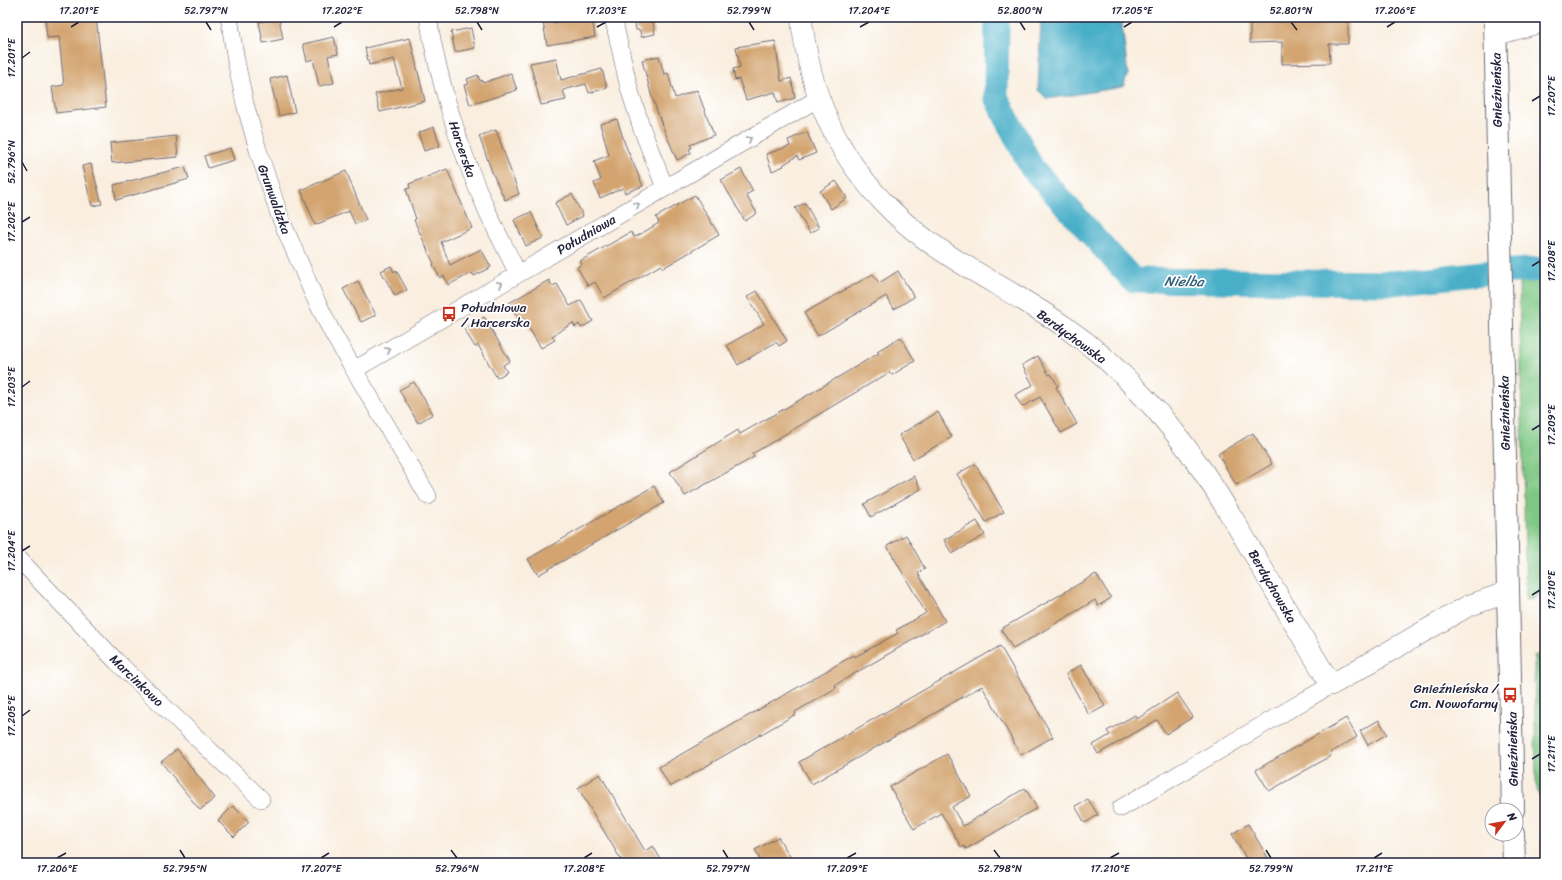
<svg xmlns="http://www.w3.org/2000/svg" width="1562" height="880" viewBox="0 0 1562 880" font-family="Sriracha,sans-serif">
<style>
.green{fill:#7fc884;stroke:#507560}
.water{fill:#49afc8;stroke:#366882}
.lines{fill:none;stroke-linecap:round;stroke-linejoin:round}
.river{stroke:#49afc8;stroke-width:25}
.building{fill:#d3a46f}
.minor-casing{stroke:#6d6974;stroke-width:18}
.tertiary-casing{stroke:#6d6974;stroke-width:22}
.secondary-casing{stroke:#6d6974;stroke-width:24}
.minor{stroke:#fff;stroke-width:17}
.tertiary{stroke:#fff;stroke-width:21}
.secondary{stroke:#fff;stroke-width:22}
.oneway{stroke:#9c9ca7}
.ticks{fill:none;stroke:#22223b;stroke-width:1.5}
.labels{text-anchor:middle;stroke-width:3.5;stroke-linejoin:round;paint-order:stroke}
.street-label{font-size:13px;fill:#22223b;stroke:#fff}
.poi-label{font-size:13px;fill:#22223b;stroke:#fff;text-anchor:start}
.water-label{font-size:14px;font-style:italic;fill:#34617a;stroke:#fff}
.neatline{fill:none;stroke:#22223b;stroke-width:1.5}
.ticks-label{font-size:10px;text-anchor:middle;fill:#22223b}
</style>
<rect width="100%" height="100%" fill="#fff"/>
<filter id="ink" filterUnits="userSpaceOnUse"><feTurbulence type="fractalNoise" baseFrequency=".025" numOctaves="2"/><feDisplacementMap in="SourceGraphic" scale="8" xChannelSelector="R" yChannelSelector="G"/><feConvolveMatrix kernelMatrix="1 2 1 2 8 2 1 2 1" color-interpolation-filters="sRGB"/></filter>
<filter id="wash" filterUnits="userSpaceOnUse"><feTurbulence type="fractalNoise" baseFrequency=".012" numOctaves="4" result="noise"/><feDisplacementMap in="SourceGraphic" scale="16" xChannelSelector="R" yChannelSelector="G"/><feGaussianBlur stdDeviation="0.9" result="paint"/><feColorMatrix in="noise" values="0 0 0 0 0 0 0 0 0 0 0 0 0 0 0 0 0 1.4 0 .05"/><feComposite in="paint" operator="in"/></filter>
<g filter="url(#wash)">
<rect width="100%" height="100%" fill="#f9eedf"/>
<path class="green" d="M1545 277V591L1533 599 1526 600 1519 280Z
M1545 652V863H1542L1541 801 1536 785 1534 656Z"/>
<path class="water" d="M1041 17H1121L1128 74 1123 87 1047 99 1038 90Z
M1519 263H1545V277L1519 280Z"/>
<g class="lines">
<path class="river" d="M997 17 996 97 1032 168 1133 280 1392 283 1484 273 1545 269"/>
</g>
<g id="blocks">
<path class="building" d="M45 17H96L106 107 56 113 52 87 64 85 59 37 47 38Z
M587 17H592L595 37 547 45 543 22 553 20 554 23Z
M634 17H652L655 34 641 37 640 30H636Z
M1250 17H1348V44H1329L1330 63 1282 64V42L1250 43Z
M279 18 283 39 263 43 259 22Z
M471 28 475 48 455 52 451 32Z
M334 37 338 54 328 56 334 83 319 86 313 59 307 61 303 44Z
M410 38 425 101 380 112 375 94 402 88 394 59 369 65 365 48Z
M775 41 781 81 791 78 795 98 778 103 775 92 746 100 739 79 735 80 733 69 740 67 736 47Z
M659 56 664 74 668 73 675 98 697 90 714 135 690 145 692 148 689 149 691 153 677 160 662 125 651 94 642 60Z
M556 58 561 80 602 69 607 88 589 93 586 84 563 90 566 100 541 105 530 63Z
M511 73 517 90 470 105 464 85 469 84 467 79 478 75 480 81 482 80 483 83Z
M287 75 295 112 279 116 270 79Z
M617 119 625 144 643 186 625 193 623 188 600 198 594 183 601 180 594 161 609 155 600 124Z
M434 127 440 146 424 151 418 133Z
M496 130 519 194 505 200 492 172 479 136Z
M807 132 816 153 799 160 797 156 783 165 784 166 772 171 766 154 790 146 788 140Z
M176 136 178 157 112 163 110 143Z
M230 148 234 160 208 168 204 156Z
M91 164 102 204 92 206 82 166Z
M185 167 189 179 116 200 114 185Z
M447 169 472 228 441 242 450 265 481 249 491 267 474 276 472 273 448 285 444 276 440 278 433 265 434 264 414 220 416 219 406 189 410 188 409 184Z
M741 169 753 191 746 195 757 213 745 221 721 180Z
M346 171 366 220 355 224 349 211 315 225 301 190Z
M836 181 847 198 831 209 820 191Z
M572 194 583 216 566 225 555 203Z
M695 195 719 235 663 268 661 265 604 298 595 282 588 286 577 267 582 264 580 261 631 232 634 237 639 235 659 223 656 217Z
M805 203 819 228 810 233 795 208Z
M531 212 543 238 526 246 514 220Z
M391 266 394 272 396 270 407 290 395 296 381 271Z
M898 271 914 297 894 309 886 296 818 336 804 313 873 274 879 283Z
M549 280 552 286 557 284 570 306 581 300 593 321 581 328 579 324 575 327 573 323 552 336 555 340 541 348 522 317 519 319 509 303Z
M358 281 376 315 361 322 343 289Z
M757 291 787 341 779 346 776 342 738 365 727 345 764 324 747 297Z
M484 317 510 361 503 365 507 372 497 378 478 345 475 347 464 329Z
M901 337 915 361 892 375 890 372 752 454 754 457 685 496 670 472 738 430 740 434 791 405 879 353 877 351Z
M1038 356 1049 375 1051 374 1058 386 1056 387 1077 424 1061 433 1040 397 1022 407 1015 395 1033 385 1022 365Z
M414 382 433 414 418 423 399 390Z
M938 412 952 437 913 459 899 435Z
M1253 433 1272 464 1236 485 1218 454Z
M975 464 1004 512 986 522 957 474Z
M914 476 921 489 871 517 864 504Z
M654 486 664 503 538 575 528 559Z
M977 521 985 535 952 554 944 540Z
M906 535 925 569 918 573 945 621 835 685 836 688 795 712 796 714 670 787 659 767 854 655 855 657 898 633 896 630 926 613 887 546Z
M1096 574 1111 598 1098 606 1095 600 1013 649 1001 629Z
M1000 646 1053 737 1021 755 982 686 812 784 799 762Z
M1081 665 1105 706 1089 715 1066 674Z
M1177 693 1193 717 1166 734 1157 720 1098 754 1093 745 1110 735 1107 731 1135 715 1137 719Z
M1346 718 1357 737 1330 753 1331 756 1269 791 1256 770Z
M1379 720 1387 734 1368 745 1360 731Z
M177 749 215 798 200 810 161 762Z
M947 754 971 796 952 807 963 826 1025 788 1037 808 966 849 964 846 962 848 941 813 914 829 890 787Z
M600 774 645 851 653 846 663 863H623L578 788Z
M1088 799 1098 815 1085 823 1075 806Z
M233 806 249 822 234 837 218 821Z
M1248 824 1271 863H1249L1232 834Z
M778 837 794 863H762L755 850Z"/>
</g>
</g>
<g filter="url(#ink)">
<use href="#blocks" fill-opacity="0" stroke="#6d6974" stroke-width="1"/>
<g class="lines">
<defs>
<path id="minor" d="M229 17 236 61 245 104 258 150 280 217 314 296 332 332 428 496
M428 17C438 79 459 148 485 206 495 229 507 251 518 274
M613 17 629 88 642 129 665 188
M354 370 819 98
M17 557 117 662 261 799
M1121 808 1331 685"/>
<path id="tertiary" d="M801 17C810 94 836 157 893 212 941 259 1010 288 1065 327 1093 346 1118 369 1141 394 1188 442 1221 498 1255 556 1280 599 1305 642 1331 685L1468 606 1508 592
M1495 35 1545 21"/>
<path id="secondary" d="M1495 17 1513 810
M1513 834 1514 863"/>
</defs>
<use href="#minor" class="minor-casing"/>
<use href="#tertiary" class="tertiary-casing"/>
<use href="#secondary" class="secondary-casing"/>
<use href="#minor" class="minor"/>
<use href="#tertiary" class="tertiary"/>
<use href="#secondary" class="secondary"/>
</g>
<defs><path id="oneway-chevron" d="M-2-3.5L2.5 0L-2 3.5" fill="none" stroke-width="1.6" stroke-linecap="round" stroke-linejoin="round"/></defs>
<g class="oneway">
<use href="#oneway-chevron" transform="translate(749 139) rotate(-30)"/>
<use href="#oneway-chevron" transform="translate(637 205) rotate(-30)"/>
<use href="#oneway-chevron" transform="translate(500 284) rotate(-30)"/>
<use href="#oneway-chevron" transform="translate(388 350) rotate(-30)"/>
</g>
</g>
<path class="ticks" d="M206 22 211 30M477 22 482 30M749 22 754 30M1020 22 1025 30M1291 22 1297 30M71 27 79 22M334 27 342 22M597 27 606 22M860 27 869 22M1124 27 1132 22M1387 27 1395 22M22 58 30 52M1532 101 1540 96M22 162 27 171M22 222 30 217M1532 266 1540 261M22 387 30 381M1532 430 1540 425M22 551 30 546M1532 595 1540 590M22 716 30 710M1532 759 1540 754M180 850 185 858M451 850 457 858M723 850 728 858M994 850 1000 858M1266 850 1271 858M57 858 66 853M321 858 329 853M584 858 592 853M847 858 856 853M1110 858 1119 853M1374 858 1382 853"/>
<defs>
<symbol id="bus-bare" viewBox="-9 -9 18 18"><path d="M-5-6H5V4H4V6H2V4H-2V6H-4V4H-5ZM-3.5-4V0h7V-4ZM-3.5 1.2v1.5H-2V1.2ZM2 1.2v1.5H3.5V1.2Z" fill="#c8321e" stroke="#fff" stroke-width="2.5" paint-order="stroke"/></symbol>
</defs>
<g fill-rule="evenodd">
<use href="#bus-bare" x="438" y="303" width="22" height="22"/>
<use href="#bus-bare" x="1499" y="684" width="22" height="22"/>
</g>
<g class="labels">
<g class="street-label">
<text transform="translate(1496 90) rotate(-91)" y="5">Gnieźnieńska</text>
<text transform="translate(463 149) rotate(71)" y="5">Harcerska</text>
<text transform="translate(275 199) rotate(70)" y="5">Grunwaldzka</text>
<text transform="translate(586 234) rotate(-30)" y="5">Południowa</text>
<text transform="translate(1072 336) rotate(36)" y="5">Berdychowska</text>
<text transform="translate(1504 413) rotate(-91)" y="5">Gnieźnieńska</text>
<text transform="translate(1273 586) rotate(60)" y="5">Berdychowska</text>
<text transform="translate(137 680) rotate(44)" y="5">Marcinkowo</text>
<text transform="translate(1512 749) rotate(-91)" y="5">Gnieźnieńska</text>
</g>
<g class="poi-label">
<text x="461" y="312">Południowa<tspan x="461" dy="15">/ Harcerska</tspan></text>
<text x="1498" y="693" text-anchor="end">Gnieźnieńska /<tspan x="1498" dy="15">Cm. Nowofarny</tspan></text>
</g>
<g class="water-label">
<text transform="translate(1184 281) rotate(1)" y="5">Nielba</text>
</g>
</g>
<rect width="1562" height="880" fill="none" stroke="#fff" stroke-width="44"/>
<g transform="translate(1504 822) rotate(58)"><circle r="19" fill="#ffffff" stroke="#a7a7b1"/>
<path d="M0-3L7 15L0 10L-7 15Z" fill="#c8321e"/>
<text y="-6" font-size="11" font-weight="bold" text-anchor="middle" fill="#22223b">N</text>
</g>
<rect x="22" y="22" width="1518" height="836" class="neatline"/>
<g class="ticks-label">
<text x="79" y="14">17.201°E</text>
<text x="206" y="14">52.797°N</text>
<text x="342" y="14">17.202°E</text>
<text x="477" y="14">52.798°N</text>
<text x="606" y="14">17.203°E</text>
<text x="749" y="14">52.799°N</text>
<text x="869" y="14">17.204°E</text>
<text x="1020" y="14">52.800°N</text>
<text x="1132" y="14">17.205°E</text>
<text x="1291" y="14">52.801°N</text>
<text x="1395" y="14">17.206°E</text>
<text transform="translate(11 58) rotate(-90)" y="4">17.201°E</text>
<text transform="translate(1551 96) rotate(-90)" y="4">17.207°E</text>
<text transform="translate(11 162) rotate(-90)" y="4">52.796°N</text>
<text transform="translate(11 222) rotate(-90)" y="4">17.202°E</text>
<text transform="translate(1551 261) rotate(-90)" y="4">17.208°E</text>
<text transform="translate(11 387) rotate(-90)" y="4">17.203°E</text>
<text transform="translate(1551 425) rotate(-90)" y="4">17.209°E</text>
<text transform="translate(11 551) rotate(-90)" y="4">17.204°E</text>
<text transform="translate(1551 590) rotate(-90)" y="4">17.210°E</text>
<text transform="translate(11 716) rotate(-90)" y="4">17.205°E</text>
<text transform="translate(1551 754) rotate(-90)" y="4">17.211°E</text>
<text x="57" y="872">17.206°E</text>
<text x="185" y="872">52.795°N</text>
<text x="321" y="872">17.207°E</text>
<text x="457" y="872">52.796°N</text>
<text x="584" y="872">17.208°E</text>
<text x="728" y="872">52.797°N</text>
<text x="847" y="872">17.209°E</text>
<text x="1000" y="872">52.798°N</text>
<text x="1110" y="872">17.210°E</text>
<text x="1271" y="872">52.799°N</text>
<text x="1374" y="872">17.211°E</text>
</g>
</svg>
